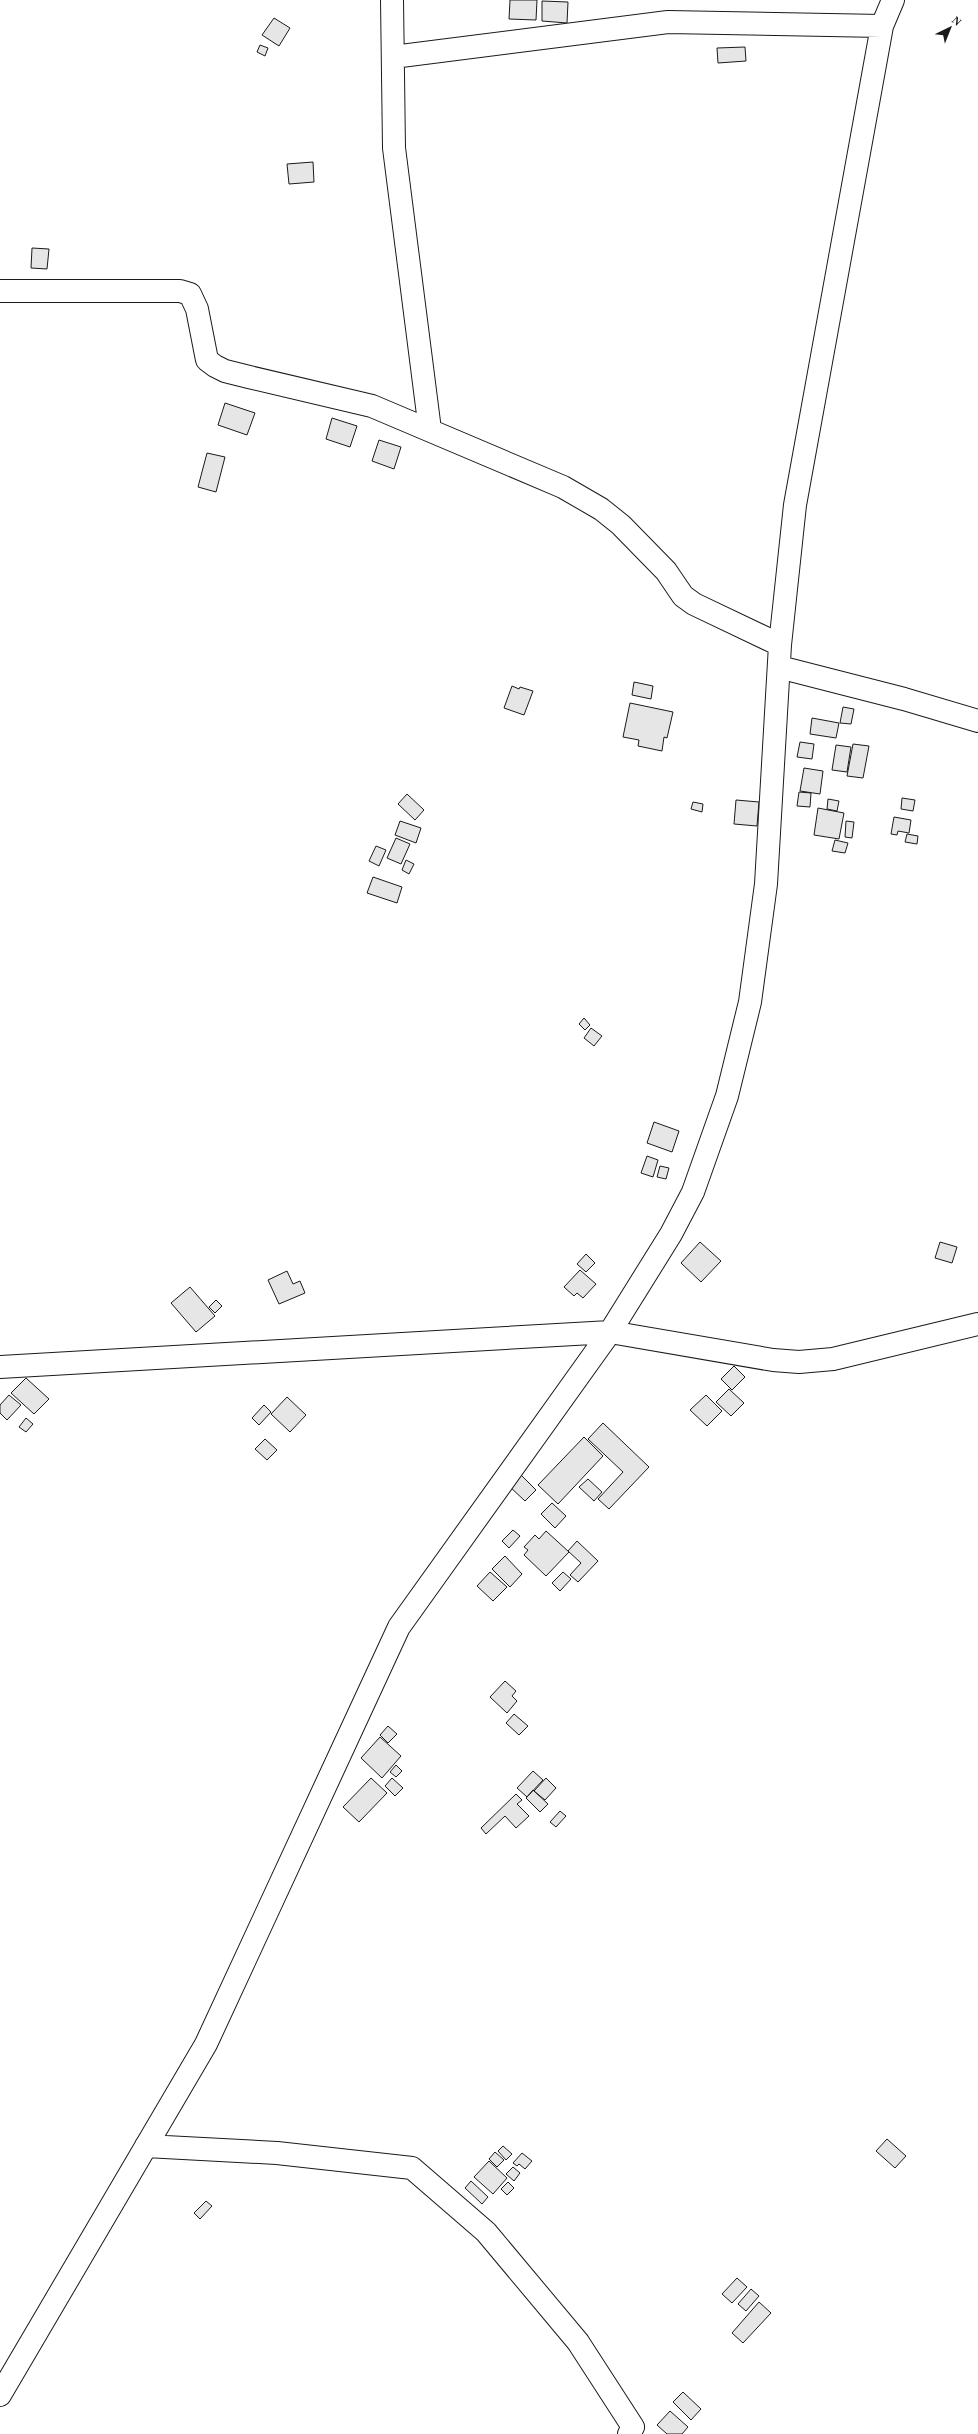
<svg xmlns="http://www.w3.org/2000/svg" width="978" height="2434" viewBox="0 0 978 2434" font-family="Georgia,serif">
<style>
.building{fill:#e6e6e6;stroke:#1a1a1a}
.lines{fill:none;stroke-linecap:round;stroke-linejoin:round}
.minor-casing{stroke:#1a1a1a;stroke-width:24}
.minor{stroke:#fff;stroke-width:22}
</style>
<rect width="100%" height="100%" fill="#fff"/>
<path class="building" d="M510 0H537L536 20 509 19Z
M542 1 568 2 567 23 542 21Z
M274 18 290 28 279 46 262 35Z
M260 45 268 48 265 56 257 52Z
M745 47 746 61 718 63 717 48Z
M313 162 314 182 289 184 287 164Z
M32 248 49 249 47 269 31 268Z
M225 403 255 413 247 435 218 425Z
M332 418 357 426 350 447 326 439Z
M379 440 401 447 394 469 372 461Z
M207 453 225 457 216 492 198 487Z
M634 682 653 686 651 699 632 695Z
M512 686 519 689 520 687 533 691 524 715 504 708Z
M630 703 673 712 667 738 664 737 662 751 638 746 639 740 623 737Z
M843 707 854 709 851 724 840 723Z
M812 718 839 723 836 738 810 734Z
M800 742 814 744 812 759 797 757Z
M853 744 869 746 863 778 847 776Z
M836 745 851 747 847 772 832 770Z
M804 768 823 771 820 794 800 791Z
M799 792 811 793 810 807 797 806Z
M407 794 424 810 415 820 398 804Z
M902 798 915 800 913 811 901 809Z
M828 799 839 801 837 811 827 809Z
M736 800 759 802 757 826 734 824Z
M693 802 703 804 702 812 691 809Z
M818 808 844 813 839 839 814 835Z
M894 817 911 820 909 833 898 831 897 835 891 834Z
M400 821 421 828 416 843 395 835Z
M846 821 854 822 852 838 845 837Z
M907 834 918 836 917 844 905 842Z
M396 838 410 844 401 864 387 858Z
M835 840 848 843 845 853 832 851Z
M376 846 386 850 379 866 369 861Z
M406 860 414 864 409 874 402 870Z
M373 877 402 887 397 903 367 893Z
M584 1018 590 1025 585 1030 579 1024Z
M591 1028 602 1036 594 1046 584 1038Z
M654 1122 679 1131 672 1152 647 1143Z
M647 1156 658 1160 653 1177 641 1173Z
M660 1166 669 1168 666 1179 657 1177Z
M700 1242 721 1261 701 1282 681 1263Z
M940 1242 957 1247 952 1263 935 1258Z
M586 1254 595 1263 586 1272 577 1264Z
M580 1270 596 1284 583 1298 577 1293 574 1296 564 1287Z
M287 1271 293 1284 300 1281 305 1293 279 1304 268 1280Z
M190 1287 215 1316 196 1332 171 1303Z
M216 1300 222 1306 215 1313 209 1307Z
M734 1366 745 1377 732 1390 721 1379Z
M26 1378 49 1399 34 1414 11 1393Z
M729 1389 744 1403 731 1416 716 1402Z
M9 1395 21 1405 7 1420 0 1413V1405Z
M706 1395 722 1411 707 1426 690 1410Z
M287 1397 306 1415 290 1432 271 1414Z
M264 1405 271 1412 259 1425 252 1418Z
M26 1418 33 1424 26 1432 19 1427Z
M603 1423 649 1467 609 1509 598 1499 623 1472 588 1439Z
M584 1437 603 1456 558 1504 538 1485Z
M265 1439 277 1450 267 1460 255 1449Z
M520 1474 536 1490 525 1501 509 1486Z
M588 1479 602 1492 594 1501 579 1487Z
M552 1503 566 1516 555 1528 541 1514Z
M513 1530 520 1536 509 1548 502 1541Z
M546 1531 569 1552 546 1576 524 1555 528 1550 524 1547 535 1535 539 1539Z
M577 1541 598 1561 578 1582 570 1575 581 1563 568 1551Z
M505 1556 522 1574 510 1587 492 1569Z
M490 1572 507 1587 493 1601 477 1586Z
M563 1572 571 1579 560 1591 552 1583Z
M505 1681 516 1691 512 1696 517 1701 507 1713 490 1697Z
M514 1714 528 1726 519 1735 506 1723Z
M388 1726 397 1734 388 1743 380 1735Z
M380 1737 401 1756 382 1778 361 1758Z
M396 1765 402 1771 396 1777 390 1772Z
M533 1771 543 1780 527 1797 517 1788Z
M371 1778 387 1793 359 1822 343 1807Z
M392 1778 403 1788 395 1796 385 1786Z
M546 1778 556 1788 545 1800 534 1791Z
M533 1790 548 1804 540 1812 526 1798Z
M516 1794 522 1800 517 1804 529 1816 516 1828 505 1816 486 1834 481 1828Z
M560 1811 566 1816 556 1827 550 1822Z
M887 2139 906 2156 895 2168 876 2151Z
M503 2146 512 2154 506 2160 498 2151Z
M495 2152 504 2160 497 2167 489 2159Z
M522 2153 532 2161 525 2169 519 2164 517 2166 513 2163Z
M489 2161 507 2178 493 2194 474 2177Z
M513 2167 520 2173 514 2181 506 2174Z
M471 2181 488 2197 482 2204 465 2188Z
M508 2182 514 2188 507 2195 501 2189Z
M206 2201 212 2206 200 2219 194 2213Z
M737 2278 747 2287 732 2303 722 2294Z
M751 2289 759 2296 746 2311 738 2304Z
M759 2302 771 2313 743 2343 732 2333Z
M683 2392 701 2409 691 2420 673 2402Z
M670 2411 688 2427 682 2434H667L657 2425Z"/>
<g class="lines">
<defs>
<path id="minor" d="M392 0 394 148 430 430
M393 57 668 22 882 26
M0 291H180L190 294 197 309 207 360 215 366 225 371 249 377 372 406 563 487 601 509 621 525 666 571 683 596 694 604 780 645
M779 667 904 699 978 721
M0 1367 610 1332 773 1360 799 1362 833 1359 978 1324
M146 2146 277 2153 412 2168 486 2232 578 2342 633 2427 629 2434
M0 2395 206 2044 399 1627 610 1332 671 1234 693 1192 727 1096 750 1002 766 884 780 645 795 505 882 26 893 0"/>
</defs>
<use href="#minor" class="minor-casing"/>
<use href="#minor" class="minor"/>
</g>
<g transform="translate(950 28) rotate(43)" stroke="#ffffff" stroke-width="3" paint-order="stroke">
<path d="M0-3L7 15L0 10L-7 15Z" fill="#1a1a1a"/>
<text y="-6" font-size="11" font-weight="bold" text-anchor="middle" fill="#1a1a1a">N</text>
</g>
</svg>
